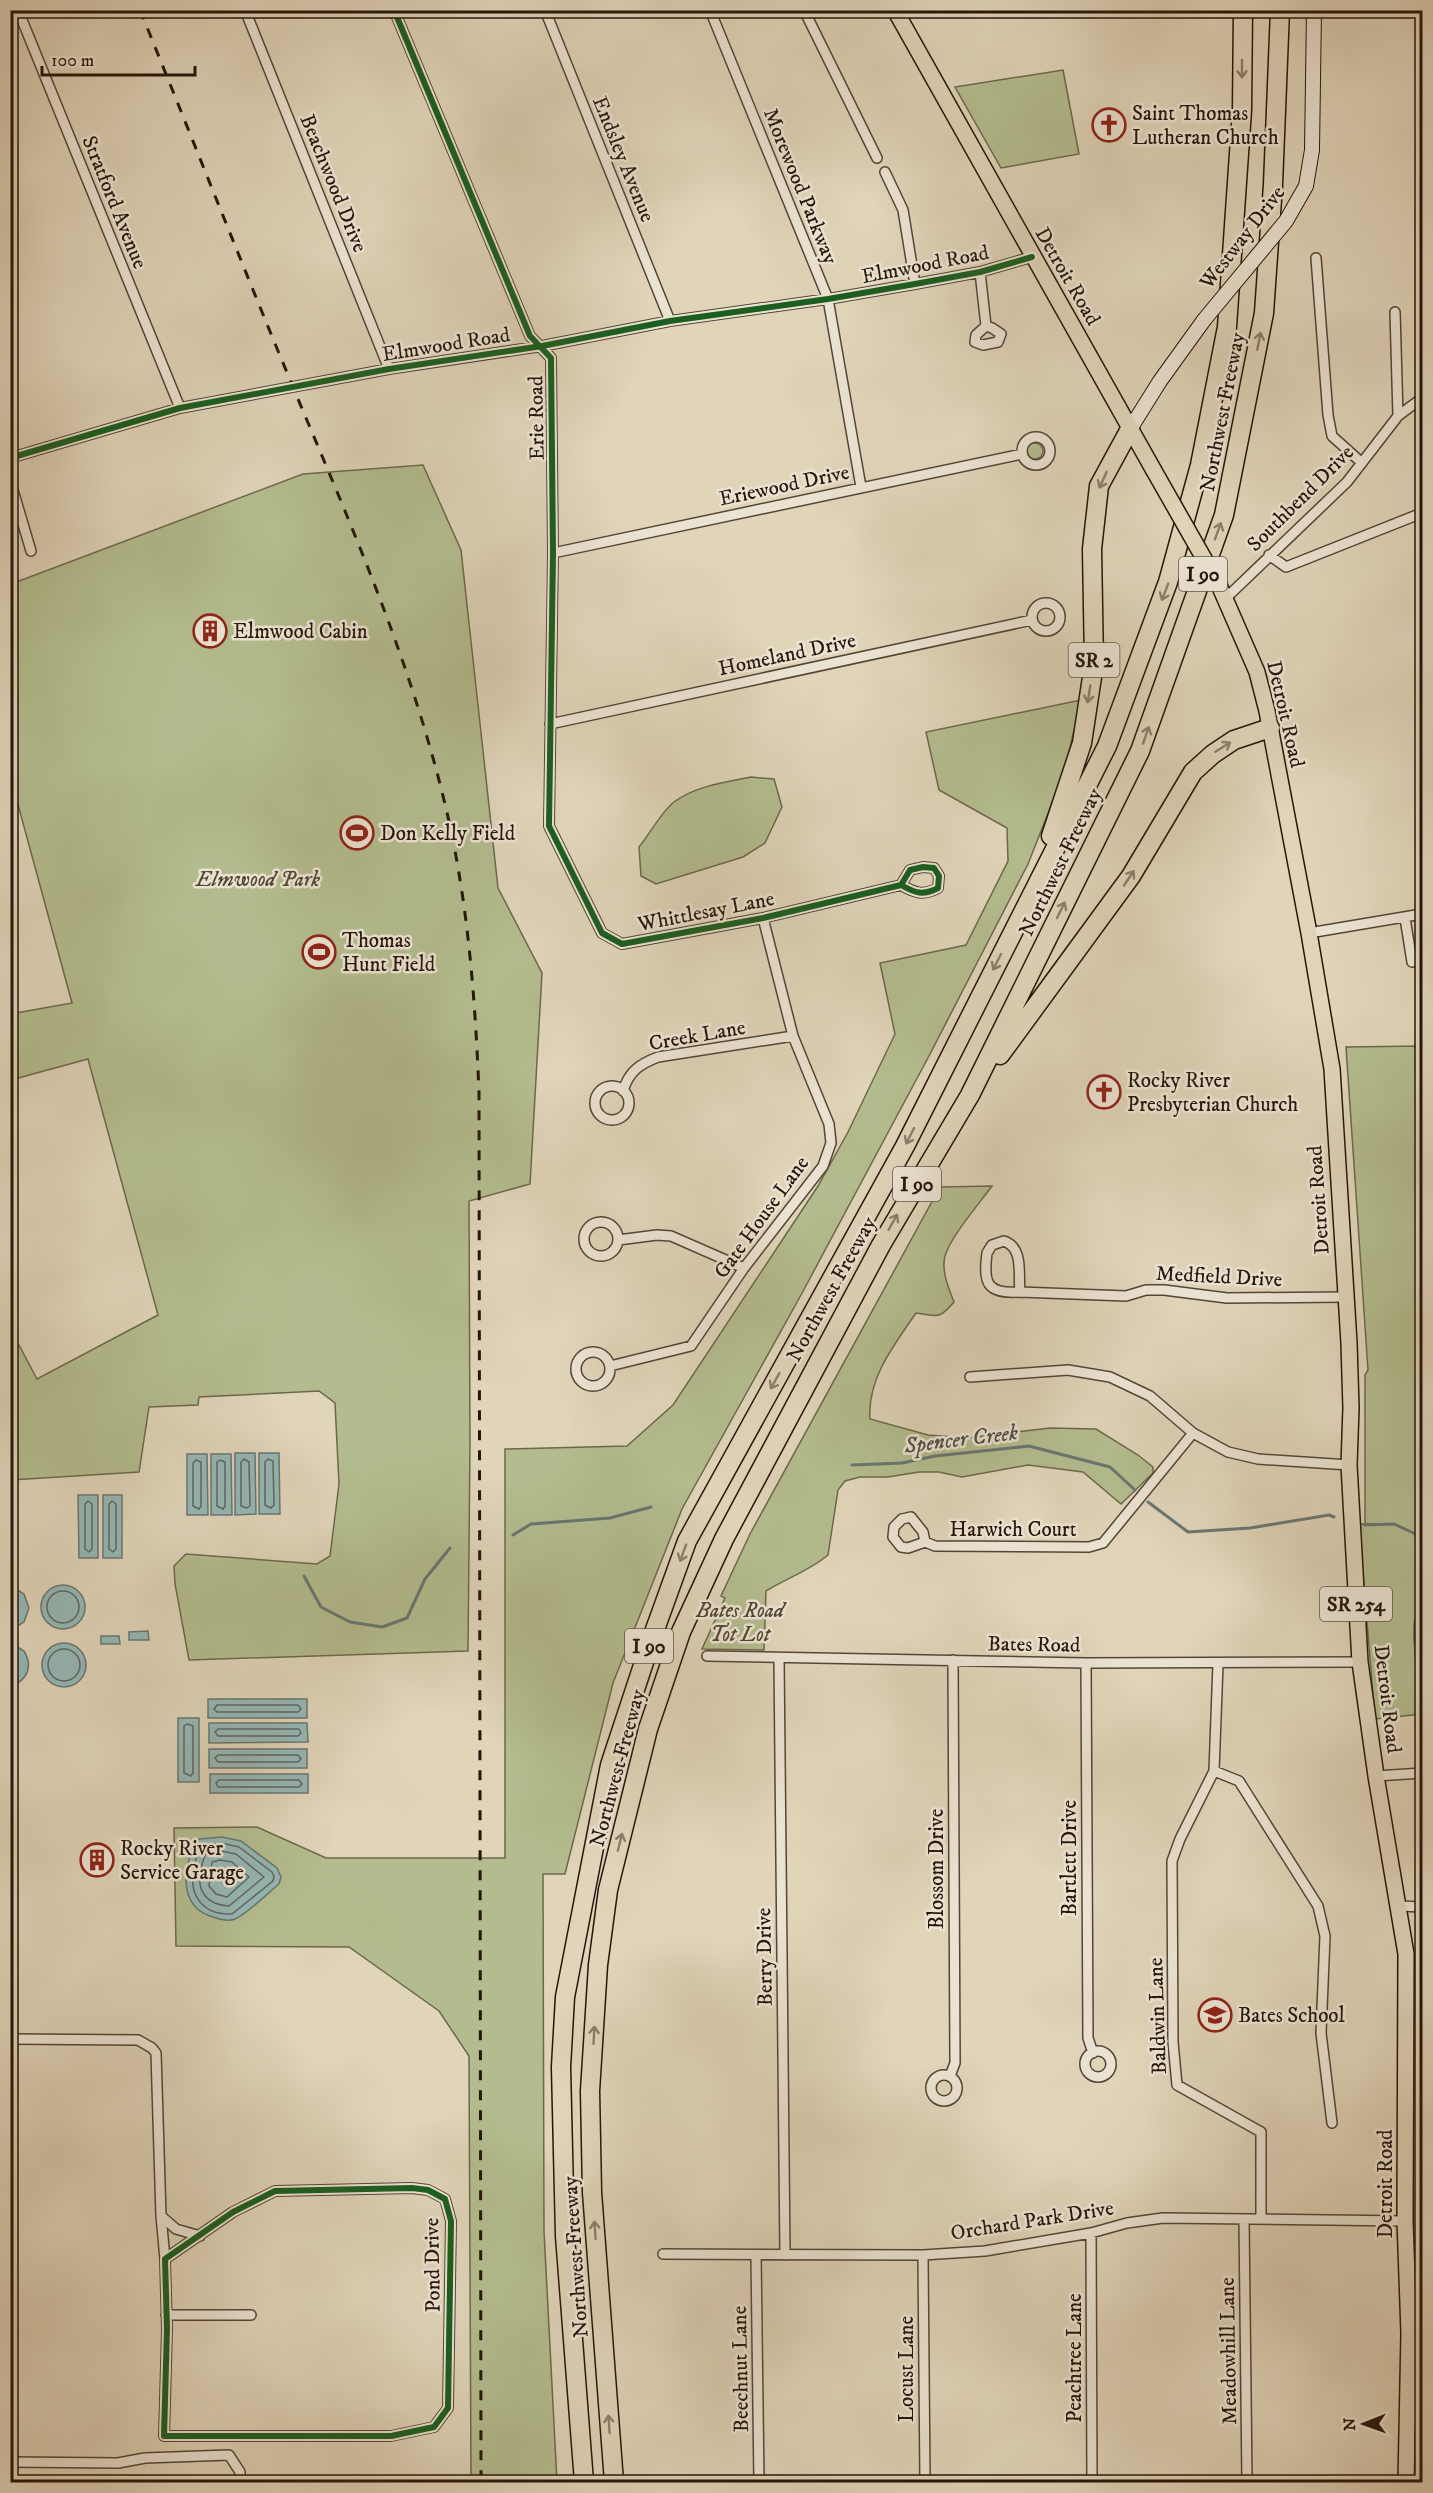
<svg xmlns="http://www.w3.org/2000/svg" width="1433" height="2493" viewBox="0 0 1433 2493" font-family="'IM FELL DW Pica',serif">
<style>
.green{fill:#b3bc8e;stroke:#6c684c;stroke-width:1.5}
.water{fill:#95b7b5;stroke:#687671;stroke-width:1.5}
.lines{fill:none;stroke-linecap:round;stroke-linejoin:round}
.shore{stroke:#5d6660;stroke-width:1.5}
.stream{stroke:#687671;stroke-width:3}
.street-casing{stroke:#544536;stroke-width:12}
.secondary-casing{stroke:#25150b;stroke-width:16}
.primary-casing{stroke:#25150b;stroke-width:18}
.highway-casing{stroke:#25150b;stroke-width:21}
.street{stroke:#ebe3d2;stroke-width:9}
.secondary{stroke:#ebe3d2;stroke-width:14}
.primary{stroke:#e0d4b9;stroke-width:15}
.highway{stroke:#e0d4b9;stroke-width:18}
.rail{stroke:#25150b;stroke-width:3;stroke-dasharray:10 10;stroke-linecap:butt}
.secondary-bridge-casing{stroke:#25150b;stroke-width:16;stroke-linecap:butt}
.primary-bridge-casing{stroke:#25150b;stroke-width:18;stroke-linecap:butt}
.secondary-bridge{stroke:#ebe3d2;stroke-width:14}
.primary-bridge{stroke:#e0d4b9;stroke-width:15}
.cycleway-casing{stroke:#ebe3d2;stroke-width:10}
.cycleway{stroke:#1b5e20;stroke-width:6}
.oneway{stroke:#8c7e6b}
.labels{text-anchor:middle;stroke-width:5;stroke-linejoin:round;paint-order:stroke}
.shield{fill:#ebe3d2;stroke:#605347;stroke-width:1.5}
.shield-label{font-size:20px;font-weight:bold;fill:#25150b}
.poi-label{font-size:21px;fill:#25150b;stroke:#ebe3d2;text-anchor:start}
.street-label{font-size:21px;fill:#25150b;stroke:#ebe3d2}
.park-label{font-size:21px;font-style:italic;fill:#504732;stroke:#ebe3d2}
.water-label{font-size:22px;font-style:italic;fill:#4c4e46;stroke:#ebe3d2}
</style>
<rect width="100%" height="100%" fill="#e0d4b9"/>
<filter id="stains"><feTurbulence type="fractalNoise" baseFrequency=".00333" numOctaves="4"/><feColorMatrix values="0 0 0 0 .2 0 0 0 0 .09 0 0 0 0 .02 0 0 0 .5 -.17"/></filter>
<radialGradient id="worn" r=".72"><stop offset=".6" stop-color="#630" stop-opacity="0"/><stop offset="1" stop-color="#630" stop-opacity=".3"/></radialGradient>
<path class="green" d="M1063 70 1079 154 1001 168 955 87Z
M1027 451a8 8 0 1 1 16 0a8 8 0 1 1-16 0Z
M423 465 461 550 498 888 542 973 530 1184 469 1201 470 1442 468 1651 189 1660 175 1584 174 1566 186 1554 317 1564 330 1556 339 1484 335 1403 319 1391 199 1397 198 1405 149 1407 139 1472 11 1480V1330L37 1379 158 1315 88 1059 11 1080V1014L72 1003 11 779V584L303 474Z
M1081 700 1064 773 1028 864 929 1056 801 1295 682 1509 613 1683 565 1874H543L544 2231 557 2482H471L469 2056 439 2011 349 1947 176 1946 174 1828 257 1827 326 1858H505V1449L627 1446 673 1405 818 1186 848 1132 895 1034 880 963 966 945 1008 861 1007 828 939 790 926 732Z
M751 777 774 779 782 807 765 843 743 857 656 884 641 876 639 847C649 835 662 811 674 802 695 786 727 782 751 777Z
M1422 1046V1714L1375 1719 1359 1524H1376H1365V1375L1368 1370 1346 1047Z
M992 1186C979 1204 951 1236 945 1256 941 1271 949 1289 954 1302 939 1320 937 1316 916 1313 894 1345 867 1379 870 1419L928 1435 967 1438 1050 1428 1096 1429 1138 1455 1153 1467V1473L1121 1504 1083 1472 1028 1465 962 1477 939 1472H919L888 1477H860L845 1481 838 1490 828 1555C809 1571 787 1578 766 1591L764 1650 702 1649 725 1598 721 1596 750 1534 940 1187Z
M1417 2185H1422V2482H1417Z"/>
<path class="water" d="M235 1453H255L256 1514 235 1515Z
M259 1453H279L280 1514H259Z
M187 1454H207L208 1515H187Z
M211 1454H231L232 1515H211Z
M78 1495H98V1558H79Z
M103 1495H122V1558H103Z
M41 1607a22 22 0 1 1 44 0a22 22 0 1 1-44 0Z
M11 1586 24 1594 29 1608 24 1622 11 1630Z
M148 1631 149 1640H129V1632Z
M101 1636H119L120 1644H101Z
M11 1643 24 1651C33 1666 28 1680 11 1686Z
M42 1665a22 22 0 1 1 44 0a22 22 0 1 1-44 0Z
M208 1699H307V1718H208Z
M178 1718H199V1782H178Z
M209 1723H307L308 1742 209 1743Z
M209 1749H307V1768H209Z
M210 1774H308V1793H210Z
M222 1837 241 1841 277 1868 281 1877 279 1884C269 1892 246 1915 235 1919 229 1922 219 1919 213 1917 177 1907 182 1863 199 1839Z"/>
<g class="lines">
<path class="shore" d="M244 1459 249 1462 250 1506 247 1508 241 1506V1462Z
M268 1459 273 1461 274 1505 271 1508 265 1505V1462Z
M196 1460 201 1462V1506L199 1509 193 1506V1463Z
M220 1460 225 1462V1506L223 1509 217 1506V1462Z
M88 1501 92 1504V1549L89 1552 85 1549V1504Z
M112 1501 116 1504V1549L113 1552 109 1549V1504Z
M47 1607a16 16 0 1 1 32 0a16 16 0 1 1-32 0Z
M48 1665a16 16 0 1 1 32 0a16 16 0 1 1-32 0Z
M217 1705H298L301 1709 298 1712H217L214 1709Z
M187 1724 193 1726V1773L191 1776 184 1773V1726Z
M218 1729H299L301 1733 298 1736H218L215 1732Z
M218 1755H298L301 1759 298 1762H218L215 1758Z
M219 1780H299L302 1784 299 1787H218L216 1783Z
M221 1843 239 1847 272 1872 274 1877 273 1881 232 1914C202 1915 188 1895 194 1867 196 1858 197 1852 203 1845Z
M221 1851 236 1854 264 1877 229 1906C208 1905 196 1892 201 1871 202 1864 203 1857 207 1852Z
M220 1860 232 1862 249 1877 227 1897 216 1894 209 1886 212 1862Z"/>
<path class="stream" d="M852 1465 902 1463 935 1456 1029 1446 1110 1467 1135 1490
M1148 1502 1188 1532 1250 1528 1329 1515 1334 1517
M1364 1525 1394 1524 1422 1537
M513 1535 531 1524 610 1518 651 1507
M304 1576 321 1607 350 1622 382 1627 407 1618 425 1579 450 1548
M1422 1602C1409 1620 1416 1653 1419 1674L1422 1676"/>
<defs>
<path id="street" d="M18 10 180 408
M245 10 389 369
M394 10 530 336 551 358 553 553 549 826 602 933 622 944 763 918 901 885C915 893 923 896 938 888L939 876 934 868 923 867 910 870 901 885
M545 10 670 321
M710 10 828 299 861 487
M804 10 877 158
M885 172 903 210 915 284
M1316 258 1328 415 1332 436 1362 463
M980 272 986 326
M1395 312 1398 416
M986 326 992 328 1001 334 998 342 983 345 975 342 976 335Z
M1022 451a14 14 0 1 1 28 0a14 14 0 1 1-28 0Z
M10 458 180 408 389 369 542 346 670 321 828 299 915 284 980 272 1032 257
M10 480 31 551
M553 553 1022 454
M1269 555 1286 567 1422 513
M1226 598 1347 482 1398 416 1422 398
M1032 617a14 14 0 1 1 28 0a14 14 0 1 1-28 0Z
M550 724 1032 620
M1405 918 1412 962
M1309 933 1422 914
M595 1103a17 17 0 1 1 34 0a17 17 0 1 1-34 0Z
M623 1091C629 1071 640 1064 658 1057L793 1036
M584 1239a17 17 0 1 1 34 0a17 17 0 1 1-34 0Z
M618 1240 657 1235 671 1236 744 1268
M1020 1292C987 1294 983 1284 987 1253L992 1245 1004 1241C1024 1248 1018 1274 1020 1292L1126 1296 1146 1290H1164L1227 1298 1346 1297
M576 1369a17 17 0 1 1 34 0a17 17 0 1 1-34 0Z
M610 1366 691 1346 744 1268 823 1166 831 1143 829 1124 793 1036 763 918
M970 1377 1068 1370 1110 1377 1150 1396 1193 1433 1228 1452 1258 1459 1349 1465
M925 1542 908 1548 901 1547 893 1537 894 1527 902 1519 911 1517 923 1532 925 1542 935 1546 1089 1547 1103 1543 1193 1433
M707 1656 1086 1663 1360 1662
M779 1659 785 2255
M1086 1663 1088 2038 1093 2053
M1218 1664 1214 1771 1180 1839 1172 1861 1173 2042 1177 2085 1261 2132V2219
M1214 1771 1239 1781 1318 1906 1325 1936 1321 2033 1332 2123
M1376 1776 1422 1773
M1400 1906 1422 1907
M10 2039 138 2040 152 2048 156 2053 161 2216 176 2229 200 2236
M1085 2064a13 13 0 1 1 26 0a13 13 0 1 1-26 0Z
M931 2088a13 13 0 1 1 26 0a13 13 0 1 1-26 0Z
M950 2076 955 2063 953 1660
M412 2188 428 2190 445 2199 451 2221 448 2408 434 2427 391 2436H164L167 2329 165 2259 233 2212 275 2191Z
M161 2216 165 2259
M1244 2219 1247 2482
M1091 2233 1092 2482
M663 2254 923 2255 985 2251 1091 2233 1127 2223 1163 2218 1405 2221
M756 2255 759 2482
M923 2255 925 2482
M166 2315H251
M10 2462 118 2463 145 2458 229 2455 240 2472V2482
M240 2482H252"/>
<path id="secondary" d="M1286 221 1306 186 1312 150 1314 10
M1130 429 1160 381 1204 320"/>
<path id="primary" d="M895 10 1153 469
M1219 585 1257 672 1267 711 1309 933 1332 1069 1349 1343 1351 1408 1349 1465 1360 1662 1376 1776 1406 1954 1405 2221 1409 2333 1406 2482"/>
<path id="highway" d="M1051 836 1082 743 1094 664 1092 549 1099 486 1130 429
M1000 1055 1131 876 1193 772 1213 754 1234 740 1270 728
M584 2482 565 2236 561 2067 565 1997 610 1765 653 1635 687 1541 905 1146 1107 746 1168 582 1200 465 1227 327 1242 110 1243 10
M614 2482 592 2192 590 2091 598 1965 608 1890 648 1729 681 1632 724 1539 881 1245 970 1095 1140 751 1224 515 1264 313 1273 185 1280 10"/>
</defs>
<use href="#street" class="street-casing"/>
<use href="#secondary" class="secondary-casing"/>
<use href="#primary" class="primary-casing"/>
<use href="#highway" class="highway-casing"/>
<use href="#street" class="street"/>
<use href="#secondary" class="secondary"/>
<use href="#primary" class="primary"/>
<use href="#highway" class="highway"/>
<path class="rail" d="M140 10C193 140 244 270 298 399 352 527 408 656 442 792 467 890 475 992 479 1093L481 2482"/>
<defs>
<path id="secondary-bridge" d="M1204 320 1286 221"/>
<path id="primary-bridge" d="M1153 469 1219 585"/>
</defs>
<use href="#secondary-bridge" class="secondary-bridge-casing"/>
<use href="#primary-bridge" class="primary-bridge-casing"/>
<use href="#secondary-bridge" class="secondary-bridge"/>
<use href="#primary-bridge" class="primary-bridge"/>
<defs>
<path id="cycleway" d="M394 10 530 336 551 358 553 553 549 826 602 933 622 944 763 918 901 885C915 893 923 896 938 888L939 876 934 868 923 867 910 870 901 885
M10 458 180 408 389 369 542 346 670 321 828 299 915 284 980 272 1032 257
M412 2188 428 2190 445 2199 451 2221 448 2408 434 2427 391 2436H164L167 2329 165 2259 233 2212 275 2191Z"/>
</defs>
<use href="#cycleway" class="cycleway-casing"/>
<use href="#cycleway" class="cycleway"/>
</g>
<defs><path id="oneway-shaft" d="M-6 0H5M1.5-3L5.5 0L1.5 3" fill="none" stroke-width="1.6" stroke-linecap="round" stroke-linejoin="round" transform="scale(1.5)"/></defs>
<g class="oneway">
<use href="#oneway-shaft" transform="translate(1242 69) rotate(90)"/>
<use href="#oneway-shaft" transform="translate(1259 341) rotate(-79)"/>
<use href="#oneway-shaft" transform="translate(1103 480) rotate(114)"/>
<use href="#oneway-shaft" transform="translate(1218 531) rotate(-70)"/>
<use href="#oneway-shaft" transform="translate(1165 592) rotate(111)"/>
<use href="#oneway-shaft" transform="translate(1089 694) rotate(99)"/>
<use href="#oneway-shaft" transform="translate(1146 735) rotate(-71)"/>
<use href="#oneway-shaft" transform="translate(1223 747) rotate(-32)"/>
<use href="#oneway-shaft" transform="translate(1129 878) rotate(-56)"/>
<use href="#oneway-shaft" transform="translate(1061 910) rotate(-64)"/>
<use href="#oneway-shaft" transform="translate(997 962) rotate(117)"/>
<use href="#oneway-shaft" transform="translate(910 1136) rotate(117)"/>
<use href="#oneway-shaft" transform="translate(893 1222) rotate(-60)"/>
<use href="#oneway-shaft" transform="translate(775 1381) rotate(119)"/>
<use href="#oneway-shaft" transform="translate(683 1553) rotate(110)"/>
<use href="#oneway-shaft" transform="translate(620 1842) rotate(-76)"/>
<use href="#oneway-shaft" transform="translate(594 2035) rotate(-87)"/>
<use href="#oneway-shaft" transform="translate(595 2230) rotate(-94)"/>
<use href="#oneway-shaft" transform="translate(609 2424) rotate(-94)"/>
</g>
<defs>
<symbol id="church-ring" viewBox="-11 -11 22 22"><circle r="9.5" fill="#ebe3d2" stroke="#8f2418" stroke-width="1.5"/><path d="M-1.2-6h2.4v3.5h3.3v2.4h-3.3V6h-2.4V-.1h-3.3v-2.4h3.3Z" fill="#8f2418"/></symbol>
<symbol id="building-ring" viewBox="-11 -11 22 22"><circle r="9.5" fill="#ebe3d2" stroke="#8f2418" stroke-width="1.5"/><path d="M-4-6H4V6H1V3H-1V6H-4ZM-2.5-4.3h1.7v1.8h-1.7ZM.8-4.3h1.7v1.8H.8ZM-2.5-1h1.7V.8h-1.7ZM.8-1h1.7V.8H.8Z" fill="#8f2418"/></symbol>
<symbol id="stadium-ring" viewBox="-11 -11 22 22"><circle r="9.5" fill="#ebe3d2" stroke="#8f2418" stroke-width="1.5"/><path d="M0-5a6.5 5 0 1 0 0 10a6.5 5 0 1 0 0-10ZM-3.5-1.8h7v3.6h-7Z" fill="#8f2418"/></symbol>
<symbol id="school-ring" viewBox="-11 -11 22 22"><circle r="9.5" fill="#ebe3d2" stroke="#8f2418" stroke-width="1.5"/><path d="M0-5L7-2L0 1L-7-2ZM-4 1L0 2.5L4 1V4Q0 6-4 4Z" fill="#8f2418"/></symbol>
</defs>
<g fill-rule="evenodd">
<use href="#church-ring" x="1090" y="106" width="38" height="38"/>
<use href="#building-ring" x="191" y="612" width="38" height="38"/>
<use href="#stadium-ring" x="338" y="814" width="38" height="38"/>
<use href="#stadium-ring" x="300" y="933" width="38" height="38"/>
<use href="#church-ring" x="1085" y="1073" width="38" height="38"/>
<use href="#building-ring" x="78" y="1841" width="38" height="38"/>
<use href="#school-ring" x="1196" y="1996" width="38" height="38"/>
</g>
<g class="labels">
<g class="shield">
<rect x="1179" y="557" width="48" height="34" rx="4.5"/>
<rect x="1068.5" y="643" width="51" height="34" rx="4.5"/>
<rect x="893" y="1167" width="48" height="34" rx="4.5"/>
<rect x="1320" y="1587" width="72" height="34" rx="4.5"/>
<rect x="625" y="1629" width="48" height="34" rx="4.5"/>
</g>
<g class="shield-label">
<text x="1203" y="581">I 90</text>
<text x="1094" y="667">SR 2</text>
<text x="917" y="1191">I 90</text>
<text x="1356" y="1611">SR 254</text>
<text x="649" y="1653">I 90</text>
</g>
<g class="poi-label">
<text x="1132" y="120">Saint Thomas<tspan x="1132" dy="24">Lutheran Church</tspan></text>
<text x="233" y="638">Elmwood Cabin</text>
<text x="380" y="840">Don Kelly Field</text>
<text x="342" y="947">Thomas<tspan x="342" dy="24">Hunt Field</tspan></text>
<text x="1127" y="1087">Rocky River<tspan x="1127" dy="24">Presbyterian Church</tspan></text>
<text x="120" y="1855">Rocky River<tspan x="120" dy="24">Service Garage</tspan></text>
<text x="1238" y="2022">Bates School</text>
</g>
<g class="street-label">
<text transform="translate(624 159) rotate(68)" y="7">Endsley Avenue</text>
<text transform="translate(334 183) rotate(68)" y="7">Beachwood Drive</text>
<text transform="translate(801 186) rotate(68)" y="7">Morewood Parkway</text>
<text transform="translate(115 202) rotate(68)" y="7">Stratford Avenue</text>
<text transform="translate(1242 237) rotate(-52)" y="7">Westway Drive</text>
<text transform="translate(925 264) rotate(-11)" y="7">Elmwood Road</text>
<text transform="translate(1068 276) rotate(60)" y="7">Detroit Road</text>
<text transform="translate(446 344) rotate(-9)" y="7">Elmwood Road</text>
<text transform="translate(1222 412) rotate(-79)" y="7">Northwest Freeway</text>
<text transform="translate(536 418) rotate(-91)" y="7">Erie Road</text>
<text transform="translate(784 485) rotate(-12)" y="7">Eriewood Drive</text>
<text transform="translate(1300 498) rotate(-45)" y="7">Southbend Drive</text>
<text transform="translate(787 654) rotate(-12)" y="7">Homeland Drive</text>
<text transform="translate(1286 714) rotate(77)" y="7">Detroit Road</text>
<text transform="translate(1060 862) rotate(-64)" y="7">Northwest Freeway</text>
<text transform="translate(706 911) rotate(-11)" y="7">Whittlesay Lane</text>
<text transform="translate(697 1035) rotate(-10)" y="7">Creek Lane</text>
<text transform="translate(1318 1200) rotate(-94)" y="7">Detroit Road</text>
<text transform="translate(761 1217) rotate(-54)" y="7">Gate House Lane</text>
<text transform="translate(1219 1276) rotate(3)" y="7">Medfield Drive</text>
<text transform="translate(831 1289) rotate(-61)" y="7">Northwest Freeway</text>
<text x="1013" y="1536">Harwich Court</text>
<text transform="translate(1034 1644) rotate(1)" y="7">Bates Road</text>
<text transform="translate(1388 1699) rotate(83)" y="7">Detroit Road</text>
<text transform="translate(617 1768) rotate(-75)" y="7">Northwest Freeway</text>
<text transform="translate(1069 1858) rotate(-90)" y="7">Bartlett Drive</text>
<text transform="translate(936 1869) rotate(-90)" y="7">Blossom Drive</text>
<text transform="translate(764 1957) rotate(-91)" y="7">Berry Drive</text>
<text transform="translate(1157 2016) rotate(-92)" y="7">Baldwin Lane</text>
<text transform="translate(1385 2184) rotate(-90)" y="7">Detroit Road</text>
<text transform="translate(1032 2220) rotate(-9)" y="7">Orchard Park Drive</text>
<text transform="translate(575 2257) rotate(-94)" y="7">Northwest Freeway</text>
<text transform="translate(432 2265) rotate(-91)" y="7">Pond Drive</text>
<text transform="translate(1228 2351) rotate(-91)" y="7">Meadowhill Lane</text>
<text transform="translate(1074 2358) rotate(-90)" y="7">Peachtree Lane</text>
<text transform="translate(740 2369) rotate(-91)" y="7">Beechnut Lane</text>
<text transform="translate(906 2369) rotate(-90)" y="7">Locust Lane</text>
</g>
<g class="park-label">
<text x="258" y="886">Elmwood Park</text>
<text x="740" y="1617">Bates Road<tspan x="740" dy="24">Tot Lot</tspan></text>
</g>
<g class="water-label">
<text transform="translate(961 1438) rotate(-7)" y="8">Spencer Creek</text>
</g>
</g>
<rect width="1433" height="2493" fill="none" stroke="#e0d4b9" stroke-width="36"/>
<rect x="12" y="12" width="1409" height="2469" fill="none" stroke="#25150b" stroke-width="3"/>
<rect x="18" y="18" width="1397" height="2457" fill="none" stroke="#25150b" stroke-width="1.5"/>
<g transform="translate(1364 2424) rotate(269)" stroke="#ebe3d2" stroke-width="4.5" paint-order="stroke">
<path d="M0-4.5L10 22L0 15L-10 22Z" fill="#25150b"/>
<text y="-9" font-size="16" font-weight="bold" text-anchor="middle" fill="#25150b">N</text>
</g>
<path d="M42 66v9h153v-9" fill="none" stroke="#25150b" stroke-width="3"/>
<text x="51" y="66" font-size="18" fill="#25150b" stroke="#ebe3d2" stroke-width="4.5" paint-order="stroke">100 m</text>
<rect width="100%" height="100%" filter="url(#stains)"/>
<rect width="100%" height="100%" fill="url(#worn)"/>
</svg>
